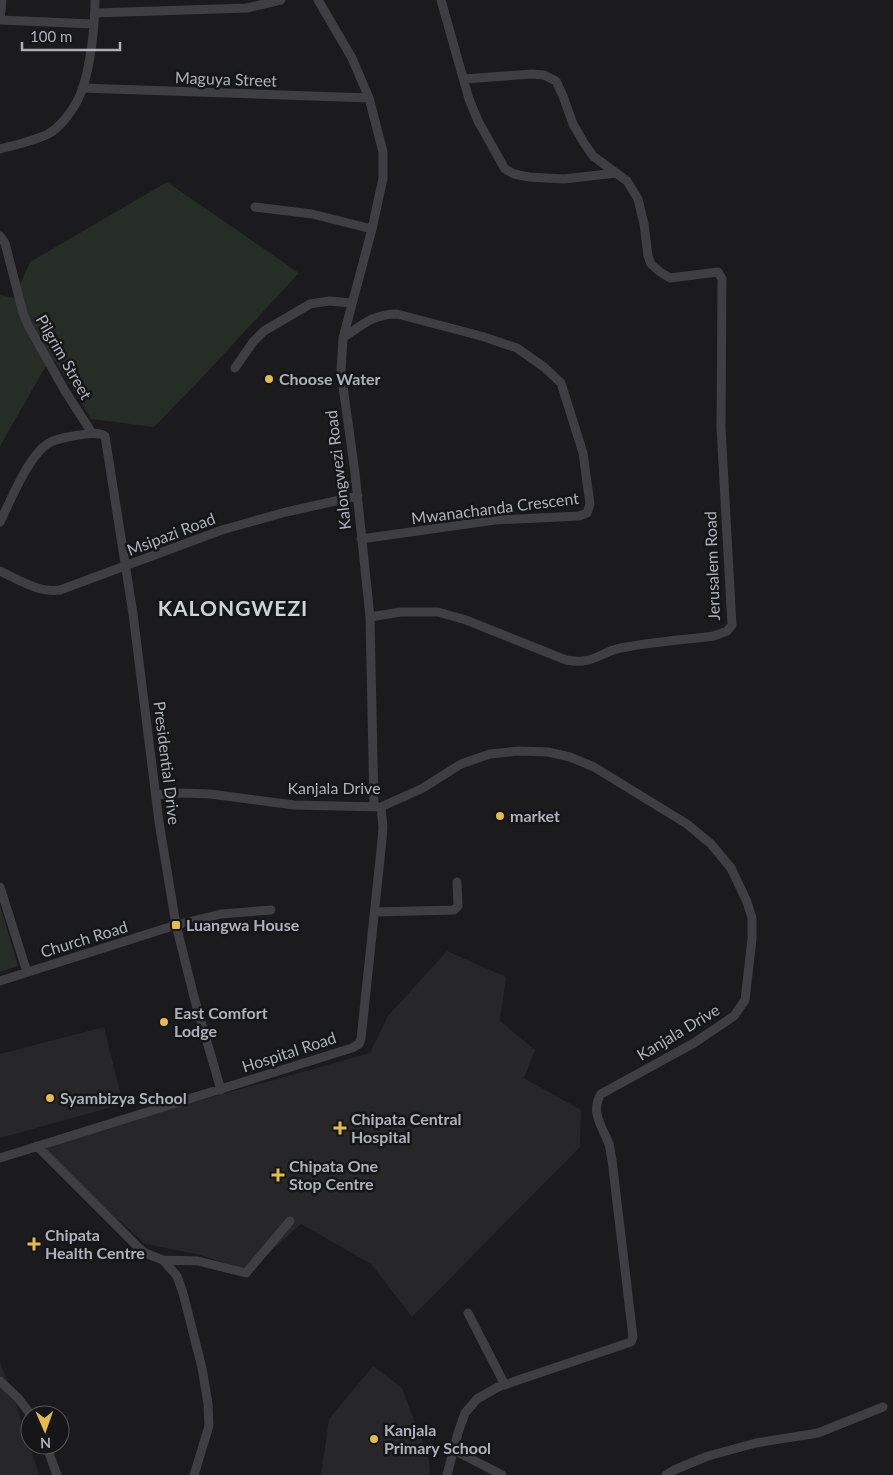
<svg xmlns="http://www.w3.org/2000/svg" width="893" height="1475" viewBox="0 0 893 1475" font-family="Lato,sans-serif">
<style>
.built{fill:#27272a}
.green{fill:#252d26}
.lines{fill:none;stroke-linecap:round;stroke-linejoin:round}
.minor{stroke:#3e3e43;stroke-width:9}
.poi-dot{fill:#e5bb4b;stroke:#161618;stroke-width:2}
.labels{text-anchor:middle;stroke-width:5;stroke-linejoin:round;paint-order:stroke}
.street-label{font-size:16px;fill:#aeb1bb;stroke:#161618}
.poi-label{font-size:16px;font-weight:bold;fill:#aeb1bb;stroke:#161618;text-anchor:start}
.district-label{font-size:21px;font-weight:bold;letter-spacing:1px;fill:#cfd1d7;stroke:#161618}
</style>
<rect width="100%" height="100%" fill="#1b1b1d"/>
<path class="built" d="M447 951 506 977 500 1021 535 1050 524 1078 581 1110 580 1147 412 1317 371 1264 301 1224 249 1271 201 1255 145 1244 37 1146 370 1053 388 1016Z
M104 1027 123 1104 0 1138V1054Z
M0 1362 15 1401 39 1475H0Z
M373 1366 402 1388 429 1459 430 1475H321L329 1419Z"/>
<path class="green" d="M167 182 299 273 196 384 154 427 91 419 55 361 46 366 0 446V295L14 298 30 262Z
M0 905 18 966 0 972Z"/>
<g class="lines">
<path class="minor" d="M2 0 0 20 94 24
M318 0 352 58 369 98 383 152V178L372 229 343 338 341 372 355 473 370 617 374 807
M441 0 469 99 478 121 505 169 514 174 529 177 564 179 616 173
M95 13 247 8 281 0
M82 88 369 98
M0 149C15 145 34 141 48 134 61 127 74 109 80 95 90 72 95 26 95 0
M255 207 312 214 372 229
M0 236 5 243 23 313 29 327 65 391 92 433
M343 338C362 325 373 314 397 314L481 336 517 348 544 367 561 383 583 453 590 504 587 513 579 516 495 520 361 539
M235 368 253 342 264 331 310 304 329 301 352 303
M0 522C10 502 29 454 49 443 57 438 69 437 79 435 87 434 97 431 105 436L133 614 159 822 176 925 194 997 221 1090
M0 571C19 580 39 593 60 590L222 530 286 512 358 496
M370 617 401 612H438L466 620 566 660C595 665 597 653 621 648 652 642 683 640 714 636L727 631 732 625 721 428 722 279 718 272 670 278 660 272 651 264 648 256 644 224 638 199 627 181 593 156 584 143 573 124 563 96 556 81 544 75 532 74 464 79
M156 795 182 793 210 794 294 805 381 807 423 788 461 764 490 754 519 751 548 752 570 757 594 767 687 824 711 844 731 868 747 902 752 918V939L745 1000 734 1016 694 1043 601 1094C590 1112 602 1126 609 1144 610 1149 611 1155 612 1160L633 1337 631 1342 498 1387 477 1399 465 1413 458 1433 447 1475
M0 887 27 972
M375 912 454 910 458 906 457 882
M0 981 176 925 221 914 271 910
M37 1146 139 1248 145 1253 163 1260 177 1276 183 1293 202 1368 208 1404 209 1426 194 1475
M0 1158 352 1048 359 1044 361 1039 382 840 383 827 381 807
M163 1260 198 1261 246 1273 290 1221
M468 1313 505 1385
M0 1381 18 1398 31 1415
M46 1445 57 1475
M454 1450 502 1475
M666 1475 674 1470 708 1456 756 1443 818 1433 883 1407"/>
</g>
<g class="poi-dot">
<circle cx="269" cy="379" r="5"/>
<circle cx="500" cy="816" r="5"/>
<rect x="171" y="920" width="10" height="10" rx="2.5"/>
<circle cx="164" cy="1022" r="5"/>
<circle cx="50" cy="1098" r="5"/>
<path d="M337.5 1120.5h5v5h5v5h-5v5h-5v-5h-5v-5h5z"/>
<path d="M275.5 1167.5h5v5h5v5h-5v5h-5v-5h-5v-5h5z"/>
<path d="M31.5 1236.5h5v5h5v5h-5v5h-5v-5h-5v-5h5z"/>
<circle cx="374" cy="1439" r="5"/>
</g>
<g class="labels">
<g class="street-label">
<text transform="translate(226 79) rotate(2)" y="6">Maguya Street</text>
<text transform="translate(64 357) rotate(60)" y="6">Pilgrim Street</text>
<text transform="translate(338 470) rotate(-97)" y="6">Kalongwezi Road</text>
<text transform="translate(495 508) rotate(-7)" y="6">Mwanachanda Crescent</text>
<text transform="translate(171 534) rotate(-21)" y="6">Msipazi Road</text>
<text transform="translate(712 566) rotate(-92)" y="6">Jerusalem Road</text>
<text transform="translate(167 763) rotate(83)" y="6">Presidential Drive</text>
<text x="334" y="794">Kanjala Drive</text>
<text transform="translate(84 939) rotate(-17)" y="6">Church Road</text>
<text transform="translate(678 1032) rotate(-31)" y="6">Kanjala Drive</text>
<text transform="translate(289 1052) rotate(-18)" y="6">Hospital Road</text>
</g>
<g class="poi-label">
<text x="279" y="385">Choose Water</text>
<text x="510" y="822">market</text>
<text x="186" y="931">Luangwa House</text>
<text x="174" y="1019">East Comfort<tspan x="174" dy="18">Lodge</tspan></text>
<text x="60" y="1104">Syambizya School</text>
<text x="351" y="1125">Chipata Central<tspan x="351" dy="18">Hospital</tspan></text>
<text x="289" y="1172">Chipata One<tspan x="289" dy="18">Stop Centre</tspan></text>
<text x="45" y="1241">Chipata<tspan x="45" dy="18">Health Centre</tspan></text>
<text x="384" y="1436">Kanjala<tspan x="384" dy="18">Primary School</tspan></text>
</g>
<g class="district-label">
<text x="233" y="616">KALONGWEZI</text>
</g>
</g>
<g transform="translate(45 1430) rotate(178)"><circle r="24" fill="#161618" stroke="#535459"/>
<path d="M0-4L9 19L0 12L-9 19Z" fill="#e5bb4b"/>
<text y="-8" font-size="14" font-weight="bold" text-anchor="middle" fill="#aeb1bb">N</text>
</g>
<path d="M22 42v8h98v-8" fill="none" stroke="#aeb1bb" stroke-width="2.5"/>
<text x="30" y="42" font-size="15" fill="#aeb1bb" stroke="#161618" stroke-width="4" paint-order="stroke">100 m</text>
</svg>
